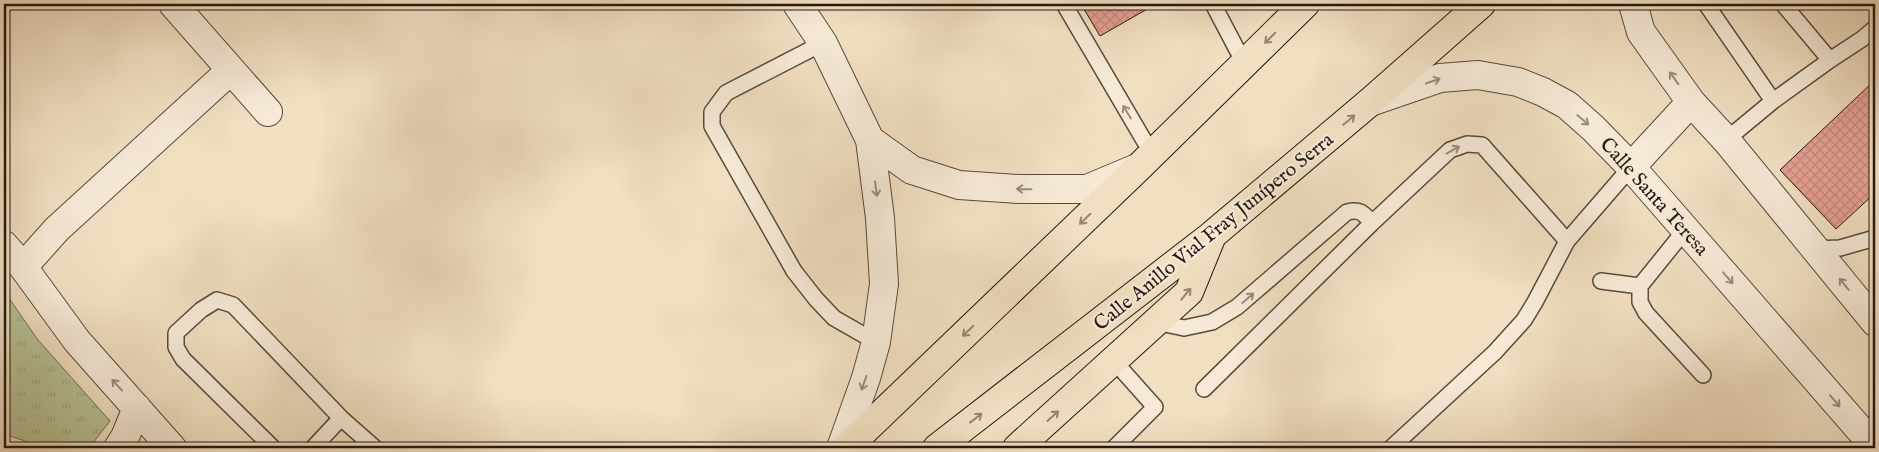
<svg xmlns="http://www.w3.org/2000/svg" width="1879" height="452" viewBox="0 0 1879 452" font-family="'IM FELL English',serif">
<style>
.grass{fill:url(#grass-tufts);stroke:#6e6d52}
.building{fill:url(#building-cross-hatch);stroke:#251810}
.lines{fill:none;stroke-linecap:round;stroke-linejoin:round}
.service-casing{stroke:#584a3c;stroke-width:18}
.minor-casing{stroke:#584a3c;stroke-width:30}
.trunk-casing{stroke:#251810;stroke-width:30}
.service{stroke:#f6ead7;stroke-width:15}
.minor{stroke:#f6ead7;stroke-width:28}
.trunk{stroke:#f1dfc2;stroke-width:28}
.oneway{stroke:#958572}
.oneway2{stroke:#988c7d}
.labels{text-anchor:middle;stroke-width:4.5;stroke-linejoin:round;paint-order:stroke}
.street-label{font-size:20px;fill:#251810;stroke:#f6ead7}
</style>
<defs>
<pattern id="grass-tufts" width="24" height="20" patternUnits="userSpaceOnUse" patternTransform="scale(1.25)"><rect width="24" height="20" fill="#b7c295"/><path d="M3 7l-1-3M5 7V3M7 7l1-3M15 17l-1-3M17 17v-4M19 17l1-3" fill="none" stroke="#9da67f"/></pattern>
<pattern id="building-cross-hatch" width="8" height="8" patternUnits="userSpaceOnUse" patternTransform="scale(1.25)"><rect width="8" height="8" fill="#e6a093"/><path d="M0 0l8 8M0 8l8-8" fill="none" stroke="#c5897e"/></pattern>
</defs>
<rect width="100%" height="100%" fill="#f1dfc2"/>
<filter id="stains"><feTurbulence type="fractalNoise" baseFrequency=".004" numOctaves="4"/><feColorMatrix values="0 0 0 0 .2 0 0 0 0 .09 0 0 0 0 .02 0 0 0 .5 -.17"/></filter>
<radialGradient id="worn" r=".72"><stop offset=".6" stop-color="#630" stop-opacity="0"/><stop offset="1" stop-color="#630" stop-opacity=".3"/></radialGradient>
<path class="grass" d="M4 291 38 340 110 421 89 448H46L4 434Z"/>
<path class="building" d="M1081 4H1156L1100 36Z
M1875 80V193L1836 229 1780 170Z"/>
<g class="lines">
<defs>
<path id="service" d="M1064 4 1152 154
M1213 4 1244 63
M1706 4 1773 101
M1783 4 1830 60 1862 39 1875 28
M823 43 726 93 712 112V126L794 271 816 299 834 318 876 342
M1726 140 1773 101 1830 60
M1686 229 1640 286V302L1646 313 1703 375
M1815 249 1840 248 1875 238
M1601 281 1640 286
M1156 322 1184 328 1212 322 1237 307 1347 212C1361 209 1363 213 1372 223
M1114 361 1155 407 1114 448
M1204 389 1372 223 1450 150 1467 144 1482 145 1567 241
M341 418 375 448
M273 448 183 359 176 347V333L201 310 217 300 233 305 341 418 313 448
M1391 448 1495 352 1524 320 1535 302 1567 241 1631 167"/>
<path id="minor" d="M173 4 268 112
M797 4 823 43 870 140 880 218 884 284 876 342 866 378 841 448
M1633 4 1641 32 1691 102 1726 140 1875 322
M1370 102 1440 78 1478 75 1518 82 1543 92 1567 105 1593 128 1631 167 1875 447
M870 140 912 170 959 185 1019 189H1087L1137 168
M1631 167 1691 102
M4 245 23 267 77 341 172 448
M23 267 57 229 231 70
M118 448 125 437 137 408"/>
<path id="trunk" d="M846 448 1139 167 1305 4
M937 448 1211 236 1370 102 1481 4
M1017 448 1189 292 1211 238"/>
</defs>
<use href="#service" class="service-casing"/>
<use href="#minor" class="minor-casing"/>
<use href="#trunk" class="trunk-casing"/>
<use href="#service" class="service"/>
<use href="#minor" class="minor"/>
<use href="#trunk" class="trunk"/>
</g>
<defs><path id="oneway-shaft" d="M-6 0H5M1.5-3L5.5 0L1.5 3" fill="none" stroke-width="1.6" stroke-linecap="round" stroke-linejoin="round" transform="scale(1.25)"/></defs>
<g class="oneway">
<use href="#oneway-shaft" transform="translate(1270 38) rotate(135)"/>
<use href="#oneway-shaft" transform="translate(1349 120) rotate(-40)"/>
<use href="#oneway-shaft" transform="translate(1085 219) rotate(136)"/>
<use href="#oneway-shaft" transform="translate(1186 294) rotate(-50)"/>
<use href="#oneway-shaft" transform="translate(968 331) rotate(136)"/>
<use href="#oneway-shaft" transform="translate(1053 416) rotate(-42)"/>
<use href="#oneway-shaft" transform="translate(976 418) rotate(-38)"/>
</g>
<g class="oneway2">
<use href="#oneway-shaft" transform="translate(1674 78) rotate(-126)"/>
<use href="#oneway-shaft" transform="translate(1433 81) rotate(-19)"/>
<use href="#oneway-shaft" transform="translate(1127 112) rotate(-121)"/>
<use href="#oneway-shaft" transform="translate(1583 120) rotate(41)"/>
<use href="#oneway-shaft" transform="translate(1453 150) rotate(-29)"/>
<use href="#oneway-shaft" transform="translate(876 189) rotate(83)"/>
<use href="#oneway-shaft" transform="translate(1024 189) rotate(-179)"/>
<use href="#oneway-shaft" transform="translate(1728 278) rotate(49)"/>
<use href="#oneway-shaft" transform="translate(1844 284) rotate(-129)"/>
<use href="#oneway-shaft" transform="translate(1248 298) rotate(-41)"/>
<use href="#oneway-shaft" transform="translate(864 383) rotate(109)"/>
<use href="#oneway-shaft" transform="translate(117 385) rotate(-132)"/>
<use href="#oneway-shaft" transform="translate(1835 401) rotate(49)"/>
</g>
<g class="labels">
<g class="street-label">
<text transform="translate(1655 196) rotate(48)" y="7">Calle Santa Teresa</text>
<text transform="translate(1213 231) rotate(-39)" y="7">Calle Anillo Vial Fray Junípero Serra</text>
</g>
</g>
<rect width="1879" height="452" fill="none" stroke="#f1dfc2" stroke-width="20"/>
<rect x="5" y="5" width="1869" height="442" fill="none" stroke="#251810" stroke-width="2.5"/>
<rect x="10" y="10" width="1859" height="432" fill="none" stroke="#251810"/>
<rect width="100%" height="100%" filter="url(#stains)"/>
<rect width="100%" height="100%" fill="url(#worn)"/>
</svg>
